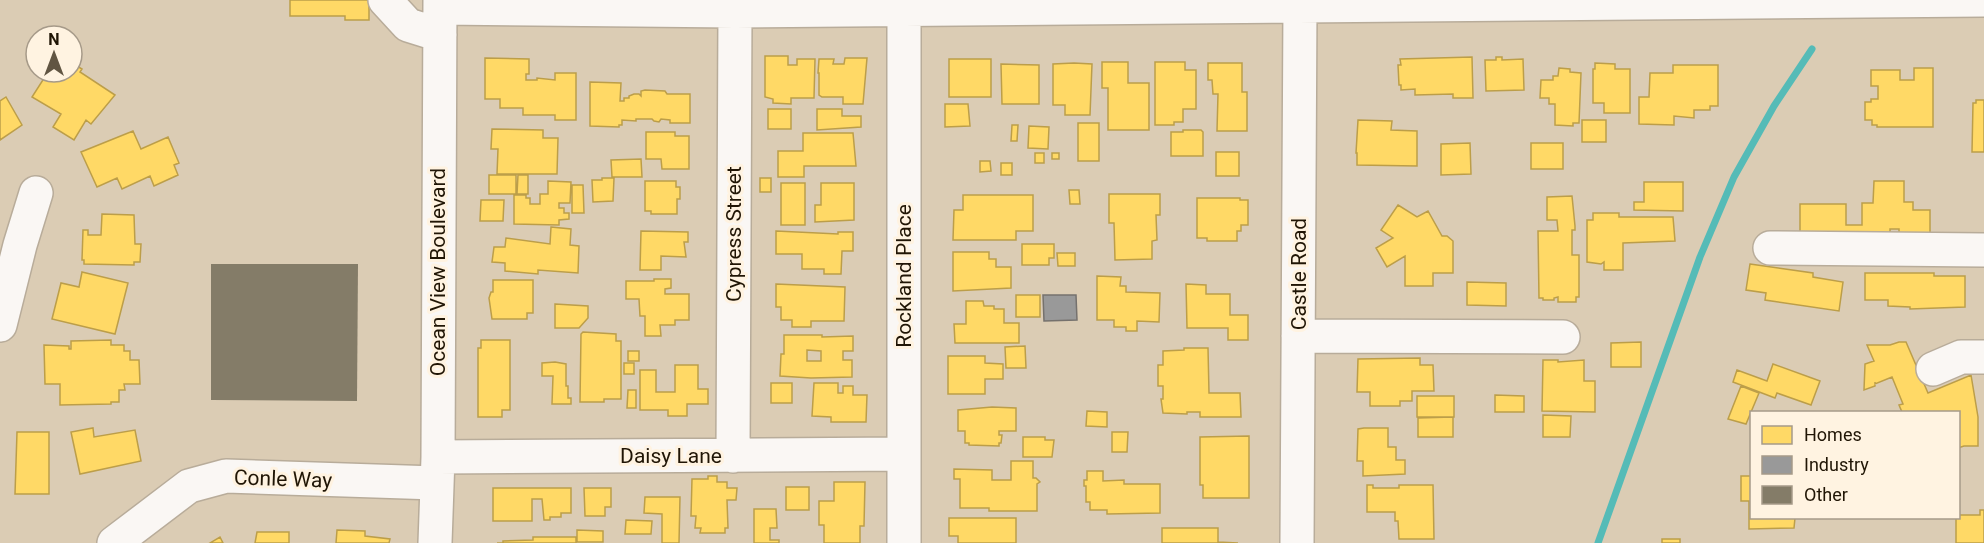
<svg xmlns="http://www.w3.org/2000/svg" width="1984" height="543" viewBox="0 0 1984 543" font-family="Roboto,sans-serif">
<style>
.homes{fill:#ffd966;stroke:#bc9e49;stroke-width:1.5;fill-rule:evenodd}
.industry{fill:#999;stroke:#75716d;stroke-width:1.5}
.lines{fill:none;stroke-linecap:round;stroke-linejoin:round}
.stream{stroke:#55bbb7;stroke-width:7}
.building{fill:#847c68}
.minor-casing{stroke:#b8ac9a;stroke-width:36}
.minor{stroke:#faf7f4;stroke-width:33}
.labels{text-anchor:middle;stroke-width:6;stroke-linejoin:round;paint-order:stroke}
.street-label{font-size:21px;fill:#201505;stroke:#fff3e1}
</style>
<rect width="100%" height="100%" fill="#dbccb4"/>
<path class="homes" d="M290 0H369V20H345V16H290Z
M765 56H788V65H797V59H815L814 98H791V104L773 103V99L765 97Z
M1472 57 1473 98H1453V94L1415 95V89L1401 90V85H1399L1398 65H1401L1400 59Z
M1496 57H1502V60L1523 59 1524 90 1486 91 1485 60H1496Z
M485 58 529 59V74H526V80H537V78L555 80V73H576V120H555V115H523V108H500V99H485Z
M845 58H867L863 104H843V97H822L819 95V73H818L819 59H834L833 64H844Z
M949 59H991V97H949Z
M1102 62H1128V83H1149V130H1108V88H1102Z
M1155 62H1185V70H1196V109H1183V122H1174V125H1155Z
M72 63 82 69 80 72 115 95 91 124 86 120 74 140 53 127 61 114 32 97 48 72H72Z
M1074 63 1092 64 1090 115H1065V105H1053V64Z
M1208 63H1242V92H1247V131H1217L1218 94H1213L1212 80H1208Z
M1595 63 1615 64V69H1630V113H1604V103H1593V69H1595Z
M1001 64 1039 65V104H1002Z
M1673 65H1718V106H1710V110H1694V118L1674 116V125L1639 124V97H1649L1650 73H1673Z
M1559 68 1570 69V72L1581 73 1579 123H1573V126L1555 125V104H1549V98H1540L1541 80H1553V76H1558Z
M1914 68H1933V127H1877V125H1872V120H1865V102H1871V99H1878V86H1871V70H1900V80H1914Z
M590 82 621 83 620 101H624V98H629V96L634 94H639L641 96V91L645 90 665 91 667 94H690V123H670V120L661 119 659 122 654 121 652 119H636V121L622 120V125H619V127L590 126Z
M6 97 22 125 0 140V101Z
M1976 100H1984V152H1972L1973 103H1976Z
M945 104H968L970 126 945 127Z
M768 109H791V129H768Z
M817 109H842V116H861V127L817 130Z
M1358 120 1392 121 1391 130 1417 131V166L1357 165V153H1356Z
M1582 120H1606V142H1582Z
M1078 123H1099V161H1078Z
M1012 125H1018L1017 141H1011Z
M1029 126 1049 127 1048 149 1028 148Z
M492 129 543 130V138H558L557 174H497L498 149H491Z
M1183 130H1201L1203 132V156H1171V132H1183Z
M133 131 141 149 168 137 179 163 174 165 178 175 154 186 150 176 122 189 117 178 97 187 81 152Z
M646 132H675V136H689V169H662L661 159H646Z
M803 133H853L856 166H804V177H778V151H803Z
M1470 143 1471 174 1441 175V144Z
M1531 143H1563V169H1531Z
M1216 152H1239V176H1216Z
M1035 153H1044V163H1035Z
M1052 153H1059V159H1052Z
M641 159 642 177H612L611 160Z
M980 161H990L991 171 980 172Z
M1001 163H1012V175H1001Z
M489 175H516V194H489Z
M518 175H528V194H517Z
M602 178H614L613 201 593 202 592 180H602Z
M760 178H771V192H760Z
M548 181 571 182 570 203H559V208H564V213H569V219L559 220V225L514 224V195H526V198H530V204H540V194H548Z
M645 181H676V187H680V199H677V214H651V211H645Z
M1874 181H1904V202H1913V210H1930V237H1899V229H1890V238L1800 237V204H1846V225H1862V203H1873Z
M1644 182H1683V211L1634 210V202H1644Z
M781 183H805V225H781Z
M821 183H854V220L815 222V205H821Z
M572 185H583L584 213H572Z
M1069 190H1079L1080 204H1070Z
M1109 194H1160V215H1156L1157 240 1152 241V259L1115 260 1114 223H1109Z
M963 195H1033V231H1016V240H953L954 210H963Z
M1572 196 1575 226V230H1572V255H1579V297H1576V302H1558V297L1554 298V300H1543V298H1539L1538 231H1558L1557 220H1547V197Z
M1197 198H1240V200H1248V225H1241V231H1237V241H1207V238H1197Z
M481 200H504L503 221H480Z
M1398 205 1417 217 1428 211 1442 236H1447L1453 241V273H1433V286H1405V256L1387 267 1376 248 1393 238 1381 230Z
M1593 213H1619V217H1673L1675 241 1623 243V270H1604V262L1601 264 1587 262V220H1593Z
M102 214 134 215 135 244H141L140 262H134V265L84 264V260H82L83 230H88V235H101Z
M551 227 571 229 570 245 579 246 578 273 538 270V274L505 271V263L492 262 494 247H505L506 238 550 244Z
M641 231 688 232V242H684L686 257 661 256V270H640Z
M776 231 838 234V232H853V251H842L841 274H824V269H802V254H776Z
M1022 244H1054V258H1049V265H1022Z
M953 252H989V259H996V267H1011V288L953 291Z
M1057 253H1075V266H1058Z
M1750 264 1813 273V277L1843 282 1839 311 1765 300 1766 293 1746 290Z
M82 272 128 283 115 334 52 319 61 283 79 287Z
M1865 273H1934V276H1965V307L1910 309V307L1888 306V300H1865Z
M1097 276 1121 277 1120 286H1126V292L1160 293 1159 322 1137 321V331H1126V327H1114V320H1097Z
M654 279H671V288L665 289V294H689V320H675V325H660L661 336H645V316H640L639 299H626V281H654Z
M493 280H533V313H527V319H492L489 298 491 292H493Z
M1467 282 1506 283V306L1467 305Z
M776 284 845 287 844 321H811V327H792V320H781V307H776Z
M1186 284 1206 285V294H1230V315H1248V340H1228V328H1187Z
M1016 295H1040V317H1016Z
M966 301H983L984 306H994V309H1004V323H1019V343H955L954 324H966Z
M555 304 588 306V318L579 328H555Z
M583 332 616 334V341H621V399H604V402H580L581 334Z
M784 335H822V337L853 336V351H843V360H852V377L811 378 780 376 781 354H784ZM807 350 821 351V361H807Z
M111 340V345H124V351H130V360H139L140 384H124L125 390H119V402H111V404L60 405V384H45L44 345 69 346V349H71V341Z
M481 340H510V410H502V417H478V348H481Z
M1641 342V367H1611V343Z
M1899 342H1906L1928 393 1971 375 1978 417V446H1964L1958 448V412H1902L1899 405 1903 404 1892 377 1875 384V382V386L1864 390 1865 364 1874 361 1867 345H1890Z
M1025 346 1026 368H1006L1005 347Z
M1184 348H1208L1209 393H1240L1241 417H1200V412H1187V414L1163 413 1161 399H1163V386H1158V365H1163V351L1184 350Z
M628 351H639V361H628Z
M948 356H985V363L1003 364V379H985V394H948Z
M1420 358V365H1433L1434 391H1412V401H1400V406H1370V392H1357L1358 359Z
M1543 360H1558V362L1584 360V381H1595V412L1542 411Z
M555 362 566 364V386H568V398H571V404H552L553 376H542V363Z
M624 363H634V374H624Z
M1773 364 1820 381 1811 405 1777 393 1775 398 1733 382 1737 370 1767 381Z
M675 365H698V389H708V404H687V416H668V410H640V370H656V392H675Z
M771 383H792V403H771Z
M814 383H838V393H843V386H853V395H867L866 422H831V417L812 416Z
M1741 386 1759 393 1746 424 1728 419Z
M628 390H636V408H627Z
M1495 395 1524 396V412H1495Z
M1417 396H1454V417H1417Z
M992 407 1016 408V431H999V435H1002L1001 443H999V446L969 445V443H965V431H958V410Z
M1087 411 1107 412V427L1086 426Z
M1543 415 1571 416 1570 437H1543Z
M1453 417V437H1418V418Z
M93 428 94 437 135 430 141 461 80 474 71 432Z
M1364 428H1388V447H1396V460H1405V474L1363 476V461H1357L1358 429Z
M17 432H49V494H15Z
M1112 432H1128L1127 452H1112Z
M1249 436V498H1203V485H1200V437Z
M1023 437H1045V440H1054L1052 457H1023Z
M1011 461H1033V478H1036L1040 482 1037 484V511H989V508H960V479H954V469L992 470V480H1011Z
M1087 471H1103V481L1124 480V484H1160V513L1107 514V510H1090V502H1086V486H1084V480H1087Z
M708 476H717V482H727V488H737L736 500H727L728 528H725V533H700L701 528H695L696 516H691L692 479H708Z
M1741 476H1752V518H1795L1794 528 1749 529V501H1741Z
M834 482H865L864 526H860V543H824V525H819V501H834Z
M1367 485H1373V488H1399V485H1433L1434 539H1399L1398 521H1395V512H1367Z
M786 487H809V510H786Z
M493 488H571V513H561V517H550V520H544L542 499H532V521H493Z
M584 488H611V507H605V516H585Z
M645 497H680L679 543H662V514L644 513Z
M754 509H776L777 528H770V540H779V543H754Z
M1980 510H1984V543H1956V518H1958V515H1980Z
M949 518H1016V543H958V536H949Z
M626 520 652 521 651 534H625Z
M1162 528H1218V542L1238 543H1162Z
M337 530 365 531V536L390 539 389 543H336Z
M577 530 603 531V542H577Z
M257 532H289V543H255Z
M220 537 223 543H210Z
M533 537H576V543H497H503V541L533 540Z
M1662 539H1680V543H1662Z"/>
<path class="industry" d="M1043 295H1076L1077 320 1044 321Z"/>
<g class="lines">
<path class="stream" d="M1598 543 1700 257 1734 177 1774 106 1812 49"/>
</g>
<path class="building" d="M211 264H358L357 401 211 400Z"/>
<g class="lines">
<defs>
<path id="minor" d="M385 0 408 25 440 35
M440 8 735 11 1984 0
M1770 248 1984 250
M0 325 20 245 36 193
M1298 336 1563 337
M1933 369 1961 357H1984
M733 456 735 11
M438 457 904 454
M114 543 189 486 226 476 436 483
M435 543 438 457 440 0
M904 543V10
M1297 543 1300 5"/>
</defs>
<use href="#minor" class="minor-casing"/>
<use href="#minor" class="minor"/>
</g>
<g class="labels">
<g class="street-label">
<text transform="translate(734 234) rotate(-90)" y="7">Cypress Street</text>
<text transform="translate(438 272) rotate(-90)" y="7">Ocean View Boulevard</text>
<text transform="translate(1299 274) rotate(-90)" y="7">Castle Road</text>
<text transform="translate(904 276) rotate(-90)" y="7">Rockland Place</text>
<text x="671" y="463">Daisy Lane</text>
<text transform="translate(283 479) rotate(2)" y="7">Conle Way</text>
</g>
</g>
<rect x="1750" y="411" width="210" height="108" fill="#fff3e1" stroke="#a69a89" stroke-width="1.5"/>
<rect x="1762" y="426" width="30" height="18" fill="#ffd966" stroke="#a69a89" stroke-width="1.5"/>
<text x="1804" y="441" font-size="18" fill="#201505">Homes</text>
<rect x="1762" y="456" width="30" height="18" fill="#999999" stroke="#a69a89" stroke-width="1.5"/>
<text x="1804" y="471" font-size="18" fill="#201505">Industry</text>
<rect x="1762" y="486" width="30" height="18" fill="#847c68" stroke="#a69a89" stroke-width="1.5"/>
<text x="1804" y="501" font-size="18" fill="#201505">Other</text>
<g transform="translate(54 54)"><circle r="28" fill="#fff3e1" stroke="#a69a89" stroke-width="1.5"/>
<path d="M0-4.5L10 22L0 15L-10 22Z" fill="#615542"/>
<text y="-9" font-size="16" font-weight="bold" text-anchor="middle" fill="#201505">N</text>
</g>
</svg>
